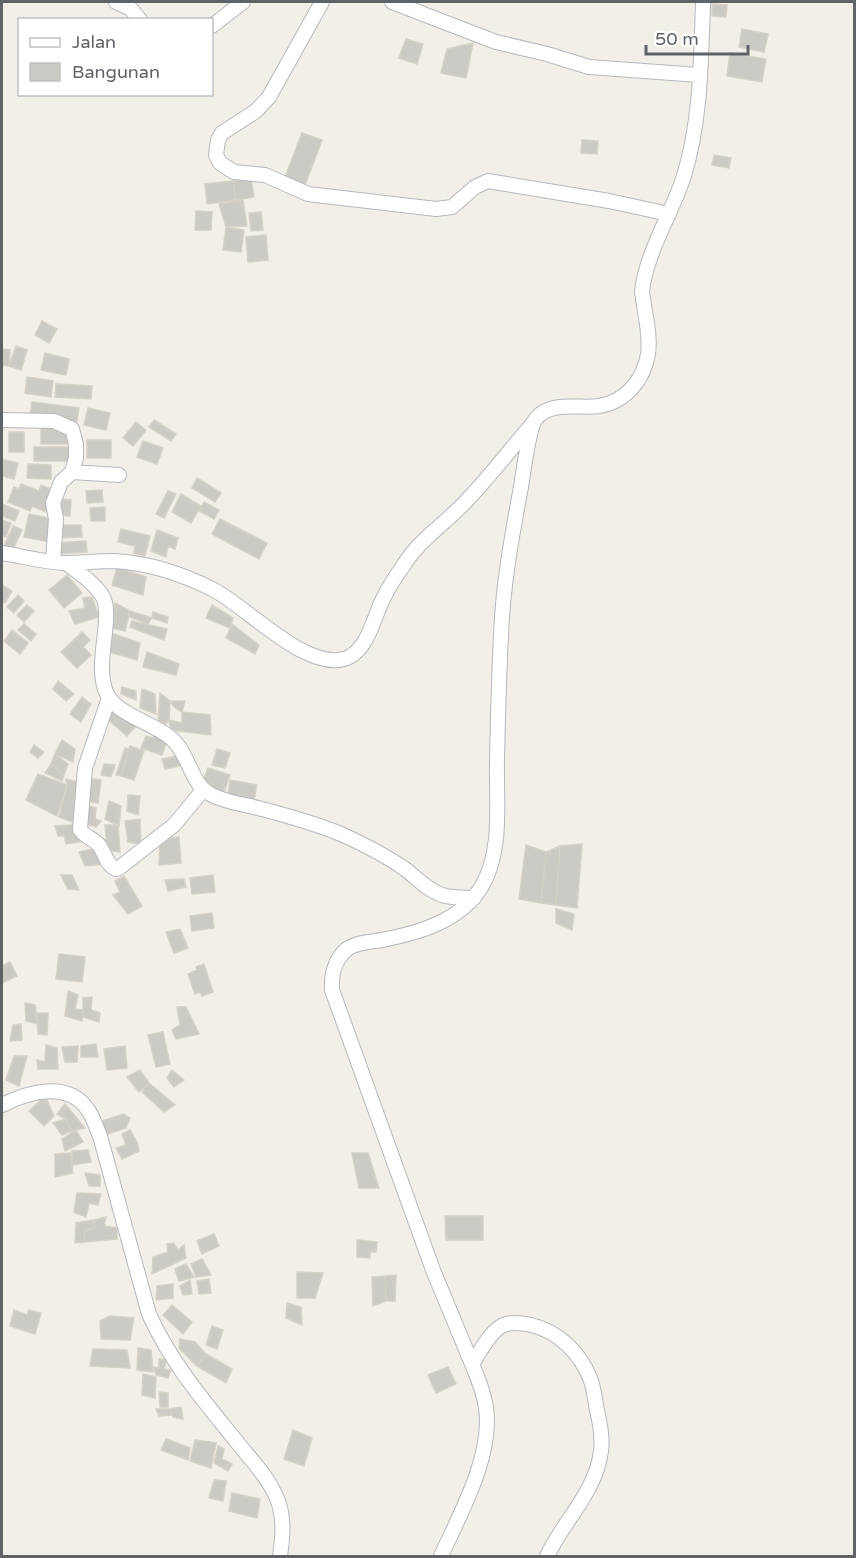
<svg xmlns="http://www.w3.org/2000/svg" width="856" height="1558" viewBox="0 0 856 1558" font-family="'Varela Round',sans-serif">
<style>
.building{fill:#cccac5;stroke:#d6d1c6;stroke-width:1.5}
.lines{fill:none;stroke-linecap:round;stroke-linejoin:round}
.minor-casing{stroke:#b5b8bc;stroke-width:16}
.minor{stroke:#fff;stroke-width:14}
</style>
<rect width="100%" height="100%" fill="#f1efe8"/>
<path class="building" d="M712 4 727 5 726 17 712 16Z
M742 29 768 34 764 52 739 47Z
M406 39 423 44 417 64 399 58Z
M473 43 466 78 441 73 447 49Z
M730 53 766 59 762 82 727 76Z
M302 133 322 140 305 185 285 177Z
M582 140 598 141 597 154 581 153Z
M714 155 731 158 729 168 712 165Z
M251 178 254 197 236 200 233 181Z
M233 181 236 200 207 204 205 184Z
M243 200 247 226 226 227 219 204Z
M196 211 212 212 211 230H195Z
M261 212 263 230 251 231 249 213Z
M226 227 244 230 241 252 223 250Z
M266 235 268 260 248 262 246 237Z
M42 321 57 329 49 343 35 335Z
M16 346 27 350 21 370 9 366Z
M2 349 10 350 9 366 2 365Z
M45 353 69 359 66 375 41 370Z
M27 377 53 381 51 397 25 393Z
M56 384 92 386 91 399 55 397Z
M32 402 79 408 77 422 30 416Z
M88 408 110 413 106 430 84 425Z
M154 420 176 434 171 441 149 427Z
M136 422 146 430 133 446 123 438Z
M41 428 76 429V444H41Z
M9 432H24V452H9Z
M87 440H111V458H87Z
M143 441 163 448 157 464 137 457Z
M34 447H69V461H34Z
M4 460 18 463 14 479 2 476Z
M28 464 51 465V479L27 478Z
M197 478 221 493 215 502 192 488Z
M21 484 39 491 41 485 54 490 46 512 32 506 30 511 8 502 14 487 19 489Z
M102 490 103 502 87 503 86 491Z
M168 491 176 494 164 518 156 514Z
M181 494 201 506 191 523 172 512Z
M58 499 71 500 70 516 57 515Z
M204 502 219 510 214 519 199 511Z
M2 504 19 511 15 521 2 516Z
M105 507V521H91L90 508Z
M29 514 54 519 50 542 24 537Z
M220 519 267 543 259 559 212 534Z
M2 520 11 523 6 537 2 535Z
M58 525H81L82 537 58 538Z
M13 526 22 530 13 550 4 546Z
M121 529 150 536 145 556 134 553 135 546 118 542Z
M157 530 178 538 175 549 168 546 166 557 151 551Z
M86 541 87 552 58 554 57 543Z
M117 567 146 577 143 595 112 585Z
M67 575 82 593 64 608 49 590Z
M2 585 12 591 5 603 2 601Z
M18 595 24 601 14 613 7 607Z
M92 597 99 617 75 624 69 611 85 608 83 598Z
M115 603 130 611 125 631 112 628Z
M27 605 34 611 24 622 17 615Z
M212 605 233 618 230 628 206 618Z
M130 611 152 618 148 624 128 616Z
M153 612 168 617 167 623 152 618Z
M132 621 167 629 164 640 130 627Z
M24 624 36 634 31 641 18 630Z
M232 624 259 645 255 654 226 638Z
M12 630 28 643 20 654 4 641Z
M82 632 90 640 83 647 91 655 77 668 61 652Z
M111 633 140 643 137 660 106 651Z
M147 652 179 664 176 675 143 667Z
M58 681 74 694 66 701 53 689Z
M122 687 136 691V700L121 694Z
M142 689 155 694 156 714 140 708Z
M160 693 170 701 169 720 166 724 158 721Z
M82 697 91 704 81 722 70 714Z
M170 701H185L182 712 174 707Z
M116 707 137 725 127 736 106 718Z
M182 712 210 715 211 735 171 730 169 720 182 723Z
M155 732 163 735 161 741 166 743 162 755 141 748 146 736 153 738Z
M62 740 75 749 73 762 55 754Z
M34 745 44 752 38 758 30 752Z
M130 746 144 751 134 780 121 776Z
M125 748 129 749 121 776 116 775Z
M217 749 230 753 225 768 212 765Z
M55 754 68 764 64 775 51 764Z
M181 755 184 765 165 769 162 759Z
M51 764 64 775 62 781 45 773Z
M104 764 115 765 111 777 101 775Z
M208 768 230 775 223 795 211 790 213 785 203 781Z
M38 774 67 785 57 816 26 800Z
M86 778 101 780 98 803 83 800Z
M66 779 81 783 77 824 59 817 67 785Z
M230 780 257 785 254 800 228 795Z
M128 795 140 796 138 815 127 811Z
M109 801 121 806 119 826 105 819Z
M89 806 96 808 95 819 101 821 96 827 85 824Z
M140 819 141 844 128 842 125 821Z
M73 825 80 842 66 844 64 836H58L55 826Z
M105 825H118L120 852 107 850Z
M179 837 181 863 159 865 160 843 165 838Z
M582 844 577 908 556 905 560 846Z
M526 845 546 852 541 903 519 899Z
M560 846 556 905 541 903 546 852Z
M96 848 104 864 85 866 79 852Z
M61 875H72L79 890 68 889Z
M213 875 215 892 192 894 190 878Z
M124 876 142 906 128 914 113 895 120 892 115 881Z
M184 879 186 887 168 891 165 880Z
M556 909 574 914 572 930 556 923Z
M212 913 214 928 192 931 190 916Z
M180 929 188 948 174 953 166 932Z
M59 954 85 957 82 982 56 979Z
M10 962 17 976 2 983V966Z
M204 964 213 992 202 996 200 992 195 994 188 974 197 970 196 967Z
M68 991 78 995 75 1009 83 1010 82 1021 65 1016Z
M92 997 91 1010 100 1013 99 1022 83 1017V998Z
M25 1003 35 1005 38 1024 26 1021Z
M177 1007H186L199 1034 176 1039 172 1030 180 1025Z
M37 1013H48L47 1035 38 1034Z
M21 1024 22 1040 10 1041 13 1025Z
M163 1032 170 1064 156 1067 148 1035Z
M96 1044 98 1057H81V1046Z
M46 1045 57 1048 58 1069H38L37 1060 45 1062Z
M78 1046 77 1062H65L62 1047Z
M125 1046 127 1068 107 1070 104 1049Z
M14 1056H27L19 1086 6 1080Z
M140 1070 149 1083 139 1092 127 1077Z
M172 1070 184 1080 174 1087 167 1078Z
M149 1083 175 1105 164 1112 142 1092Z
M45 1096 54 1116 44 1126 29 1111Z
M65 1104 85 1128 71 1131 66 1119 57 1114Z
M123 1114 130 1118 126 1128 105 1135 102 1121Z
M66 1119 71 1131 62 1135 53 1123Z
M76 1130 83 1142 65 1151 62 1139Z
M130 1130 137 1142 139 1151 122 1159 116 1148 126 1145 122 1134Z
M88 1150 91 1162 72 1165V1151Z
M70 1153 73 1173 55 1177V1154Z
M352 1153H368L379 1188H359Z
M85 1173 100 1175V1186H89Z
M77 1193 101 1194 98 1205 89 1203 86 1217 74 1212Z
M445 1216H483V1240H446Z
M106 1217 104 1226 117 1228V1239L85 1242 84 1231 94 1228V1220Z
M94 1220V1228L84 1231 85 1242 75 1243 76 1223Z
M214 1234 219 1246 202 1254 197 1241Z
M357 1240 377 1242 376 1252H370V1258L357 1257Z
M174 1243 178 1250 184 1245 186 1258 152 1274 153 1257 168 1252 167 1244Z
M202 1259 211 1275 196 1277 191 1264Z
M186 1264 194 1277 179 1281 175 1269Z
M297 1272 323 1273 315 1298H297Z
M396 1275 395 1301H386L385 1276Z
M385 1276 386 1301 373 1306 372 1277Z
M209 1279 211 1293 199 1294 197 1281Z
M190 1280 192 1294 183 1295 180 1286Z
M173 1284V1298L156 1300 157 1286Z
M287 1303 301 1307 302 1325 286 1318Z
M172 1305 192 1322 183 1334 163 1315Z
M14 1310 27 1315 29 1310 41 1313 35 1334 10 1326Z
M110 1316 134 1318 130 1340 101 1339 100 1321Z
M212 1326 223 1330 217 1349 206 1345Z
M180 1339 195 1342 206 1354 197 1366 179 1348Z
M138 1348 151 1350 153 1372 137 1370Z
M93 1349 127 1350 130 1368 90 1366Z
M206 1354 232 1369 226 1383 197 1366Z
M159 1359 166 1360 164 1369 171 1370 168 1378 156 1375 154 1367 159 1368Z
M448 1367 456 1384 436 1393 428 1375Z
M143 1374 156 1377 155 1398 142 1395Z
M159 1392 168 1393V1407H160Z
M181 1407 183 1419 173 1417 169 1409Z
M156 1409H169L172 1415 159 1416Z
M293 1430 312 1438 304 1466 284 1459Z
M166 1439 190 1448 188 1460 161 1450Z
M195 1440 216 1443 211 1468 190 1461Z
M218 1446 224 1449 222 1459 232 1464 228 1471 214 1463Z
M214 1480 226 1481 223 1501 209 1498Z
M232 1493 260 1499 257 1518 229 1511Z"/>
<g class="lines">
<defs>
<path id="minor" d="M116 2 131 9 140 20
M322 2 269 97 256 111 222 133 218 140 216 155 220 163 234 172 265 175 308 194 436 209 452 207 475 187 488 181 609 201 669 214
M392 2 496 42 547 54 589 67 699 75
M212 26 243 2
M2 420 54 421 72 429 76 444V458L72 472 61 482 53 503 56 519 53 561
M72 472 119 475
M2 553C22 556 43 562 64 563 81 563 98 561 114 561 149 563 183 574 214 590 247 607 308 673 347 658 369 649 374 615 384 597 389 586 396 576 403 566 420 538 448 522 469 498 492 474 512 447 534 422
M66 563C78 572 95 583 103 597 114 619 92 668 108 696 120 716 156 724 172 739 189 754 191 784 210 794 224 802 242 804 258 808 285 815 314 823 341 834 363 844 385 855 405 869 417 878 427 890 442 895 452 898 463 898 474 898
M109 698 85 768 80 829C84 837 93 838 99 845 105 853 107 866 116 869L119 868 174 825 203 790
M2 1105C28 1092 68 1080 88 1110 93 1117 96 1127 100 1136L149 1314C171 1363 204 1401 237 1442 250 1459 266 1474 275 1494 285 1514 283 1535 280 1556
M472 1364 433 1270 332 990C331 975 335 959 347 949 357 942 370 942 382 940 419 933 461 921 482 886 503 850 496 801 497 761 498 713 499 665 502 617 505 573 513 530 521 487 523 474 529 429 535 420 548 400 580 409 599 406 626 402 644 379 648 354 651 334 644 311 642 291 647 251 670 217 683 179 701 123 701 60 703 2
M441 1556C460 1514 493 1456 486 1408 484 1393 478 1378 472 1364 480 1352 488 1335 500 1327 508 1321 521 1323 531 1325 558 1331 580 1353 590 1378 594 1388 595 1400 597 1410 600 1423 603 1438 601 1451 596 1492 564 1520 547 1556"/>
</defs>
<use href="#minor" class="minor-casing"/>
<use href="#minor" class="minor"/>
</g>
<rect width="856" height="1558" fill="none" stroke="#5f6368" stroke-width="6"/>
<rect x="18" y="18" width="195" height="78" fill="#ffffff" stroke="#bfc1c3" stroke-width="1.5"/>
<rect x="30" y="38" width="30" height="9" fill="#ffffff" stroke="#bfc1c3" stroke-width="1.5"/>
<text x="72" y="48" font-size="18" fill="#5f6368">Jalan</text>
<rect x="30" y="63" width="30" height="18" fill="#cccac5" stroke="#bfc1c3" stroke-width="1.5"/>
<text x="72" y="78" font-size="18" fill="#5f6368">Bangunan</text>
<path d="M646 45v9h102v-9" fill="none" stroke="#5f6368" stroke-width="3"/>
<text x="655" y="45" font-size="18" fill="#5f6368" stroke="#ffffff" stroke-width="4.5" paint-order="stroke">50 m</text>
</svg>
